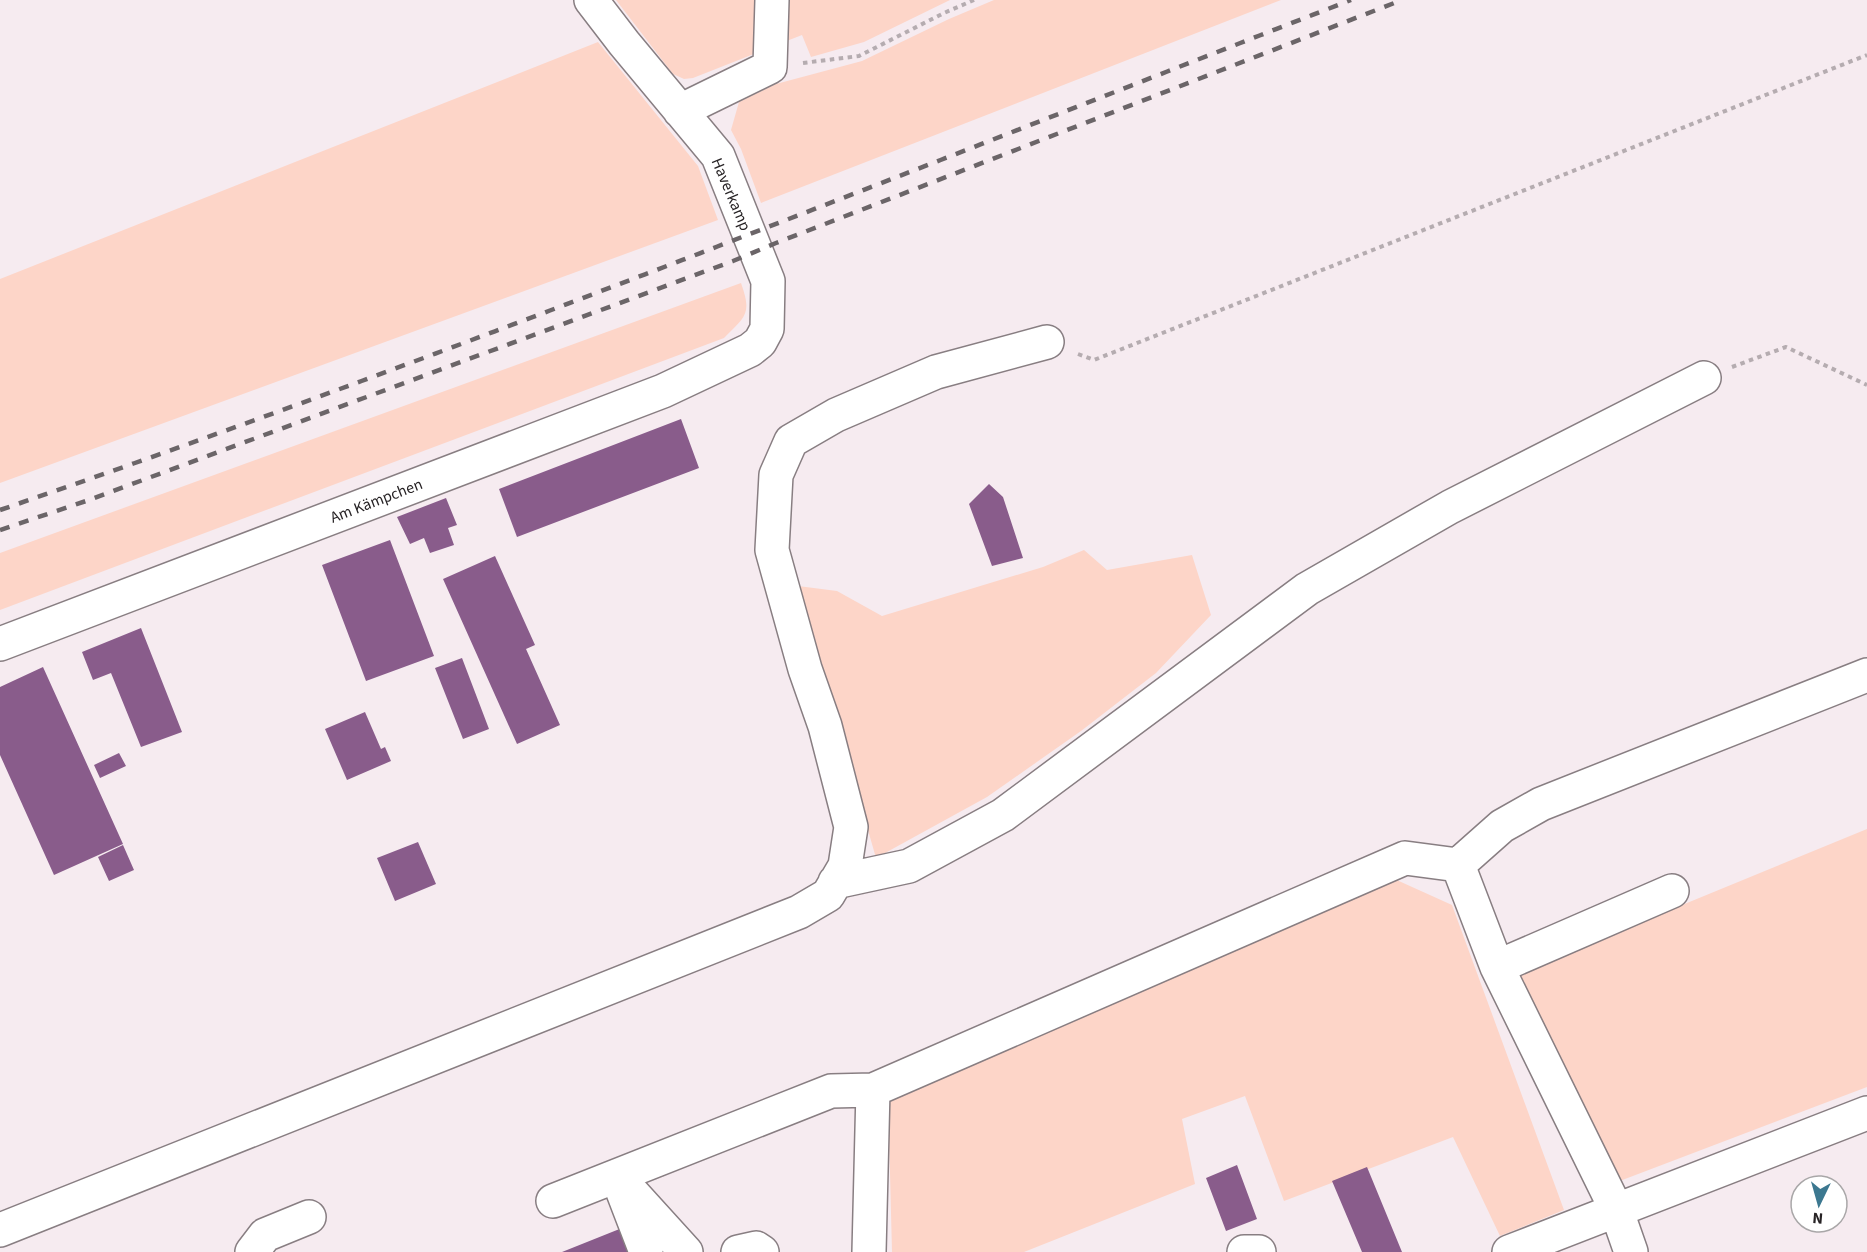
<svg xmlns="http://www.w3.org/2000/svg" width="1867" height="1252" viewBox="0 0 1867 1252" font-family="'Source Sans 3',sans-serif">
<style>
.grass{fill:#fdd5c8}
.building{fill:#895c8b}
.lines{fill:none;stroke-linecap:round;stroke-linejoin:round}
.minor-casing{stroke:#887e82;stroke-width:36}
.path{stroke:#b5acb0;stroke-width:4;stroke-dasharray:4.5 4.5;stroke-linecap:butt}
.minor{stroke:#fff;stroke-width:33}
.rail{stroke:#6b6568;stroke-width:4.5;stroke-dasharray:10 10;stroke-linecap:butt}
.labels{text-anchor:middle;stroke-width:6;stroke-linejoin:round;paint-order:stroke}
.street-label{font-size:16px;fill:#272325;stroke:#fff}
</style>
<rect width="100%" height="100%" fill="#f6ebf0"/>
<path class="grass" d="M616 0H950L864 42 811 57 802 35 693 78 684 79 673 74Z
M994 0H1281L761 203 741 149 731 130 739 102 776 84 862 61 949 19Z
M598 42 698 166 718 220 0 483V279Z
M741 283C752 314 746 316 724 338L0 610V553Z
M1084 550 1107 570 1192 555 1211 615 1156 673 1081 731 987 797 876 858 798 586 837 591 882 616 1043 567Z
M1867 829V1087L1604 1187 1517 973Z
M1390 877 1452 905 1564 1210 1500 1236 1453 1137 1284 1201 1245 1096 1182 1119 1195 1184 1024 1252H892L888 1095Z"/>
<path class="building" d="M681 419 699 468 517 537 499 489Z
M989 484 1003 497 1023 558 992 566 969 504Z
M446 498 457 525 448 528 454 545 430 553 424 538 410 544 397 517Z
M390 540 434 656 366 681 322 565Z
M495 556 535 645 526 649 560 725 517 744 443 579Z
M141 628 182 732 141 747 111 673 93 680 82 652Z
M462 658 489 729 463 739 435 668Z
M43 667 123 844 54 875 0 755V687Z
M365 712 381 749 385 747 391 761 347 780 325 729Z
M119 753 126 766 100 778 94 765Z
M418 842 436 884 395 901 377 858Z
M123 845 134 870 109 881 98 857Z
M1237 1165 1257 1219 1226 1231 1206 1178Z
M1367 1167 1402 1252H1362L1332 1181Z
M622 1228 631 1252H562Z"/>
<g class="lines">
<defs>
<path id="minor" d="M680 111 770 67 772 0
M0 644 663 391 750 350 760 342 767 329 768 281 718 156 624 43 591 0
M1458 865 1502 826 1541 804 1867 675
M835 882 909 866 1003 815 1307 589 1450 507 1704 378
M1497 967 1672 891
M617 1176 686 1252
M623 1192 646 1252
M553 1201 831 1091 873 1090
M0 1230 799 912 828 895 845 866 851 827 825 726 805 669 772 550 776 475 791 441 836 415 936 372 1047 342
M252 1252 265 1235 309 1217
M738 1252 756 1248 762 1252
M869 1252 873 1090 1405 858 1458 865 1497 967 1616 1209 1631 1252
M1244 1252H1259
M1509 1252 1867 1113"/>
</defs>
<use href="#minor" class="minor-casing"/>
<path class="path" d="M803 63 859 56 944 13 974 0
M1078 354 1094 360 1867 55
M1732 367 1786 347 1867 385"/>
<use href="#minor" class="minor"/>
<path class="rail" d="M0 510C455 354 902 174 1351 0
M0 530 89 500 733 261 776 243 1402 0"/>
</g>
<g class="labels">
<g class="street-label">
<text transform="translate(732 194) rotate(67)" y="6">Haverkamp</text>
<text transform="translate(376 500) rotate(-21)" y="6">Am Kämpchen</text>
</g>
</g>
<g transform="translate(1819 1204) rotate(185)"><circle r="28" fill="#ffffff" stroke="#a9a7a8" stroke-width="1.5"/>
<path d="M0-4.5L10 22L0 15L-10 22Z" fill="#3c7890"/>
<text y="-9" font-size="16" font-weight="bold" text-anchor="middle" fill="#272325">N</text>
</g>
</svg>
